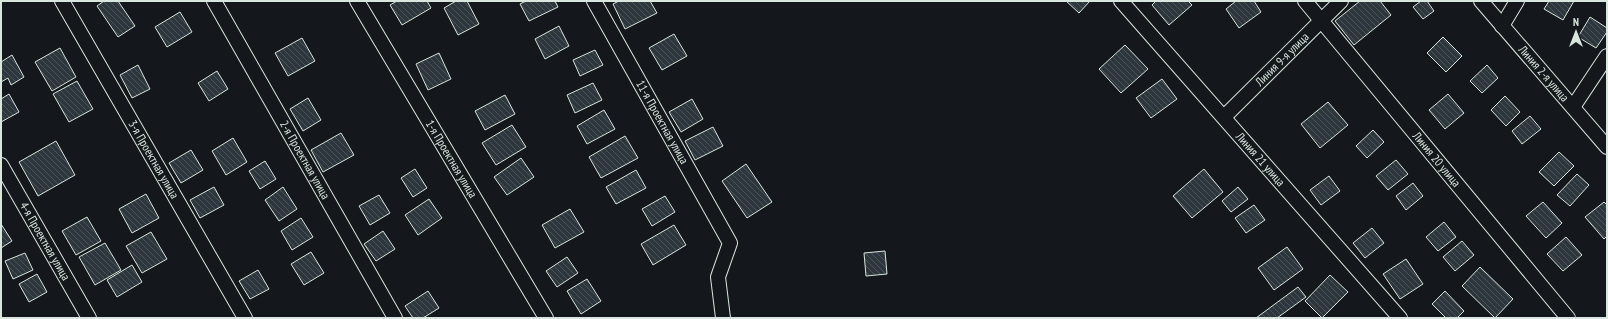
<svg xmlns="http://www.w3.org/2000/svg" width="1608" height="319" viewBox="0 0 1608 319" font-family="'PT Sans Narrow',sans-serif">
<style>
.building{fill:url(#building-back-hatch);stroke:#d8e6dc}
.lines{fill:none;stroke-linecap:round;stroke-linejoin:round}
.street-casing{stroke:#d8e6dc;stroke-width:16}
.street{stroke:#14181c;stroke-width:14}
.labels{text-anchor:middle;stroke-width:3;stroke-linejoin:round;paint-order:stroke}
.street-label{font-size:12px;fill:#d8e6dc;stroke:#14181c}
</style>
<defs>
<pattern id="building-back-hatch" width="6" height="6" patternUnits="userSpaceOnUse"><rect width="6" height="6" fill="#2c363c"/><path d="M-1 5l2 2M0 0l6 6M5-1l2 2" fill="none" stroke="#4a5358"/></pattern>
</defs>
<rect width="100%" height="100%" fill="#14181c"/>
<path class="building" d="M104 1H118L135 26 118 37 97 6Z
M397 1H427L431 8 402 25 390 5Z
M456 1H467L479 24 458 35 444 8Z
M526 1H555L558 7 529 21 520 4Z
M619 1H650L657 13 625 29 613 4Z
M1066 1H1090L1079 13Z
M1156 1H1188L1192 5 1169 25 1152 5Z
M1236 1H1254L1261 12 1239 28 1226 9Z
M1360 1H1380L1391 15 1354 45 1335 21Z
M1421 1H1427L1434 11 1423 19 1413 7Z
M1549 1H1574L1563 20 1544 9Z
M180 12 192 32 167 47 155 27Z
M1590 17 1607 28V32L1596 48 1578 37Z
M559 26 569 46 545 59 535 39Z
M674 34 687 56 662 70 649 48Z
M1443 37 1462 56 1446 72 1427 53Z
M302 38 315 61 288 76 275 53Z
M1125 45 1148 69 1121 93 1099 69Z
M60 48 76 77 52 91 35 62Z
M595 50 603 65 580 76 573 60Z
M439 53 451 79 428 90 416 64Z
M12 55 24 77 11 85 8 78 1 82V62Z
M138 65 150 89 132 98 120 75Z
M1487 65 1498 78 1482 93 1470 81Z
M217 71 228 89 209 101 198 83Z
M1162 79 1177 99 1151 118 1136 98Z
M77 81 93 109 69 122 53 94Z
M593 83 602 100 575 113 567 95Z
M9 94 19 112 1 122V99Z
M1448 94 1464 113 1445 129 1429 110Z
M505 95 515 114 485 130 475 111Z
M1505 96 1520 112 1506 126 1491 110Z
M308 98 321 120 303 131 290 109Z
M692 99 703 119 681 132 669 112Z
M1328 102 1348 125 1320 148 1301 124Z
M604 110 615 129 587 144 577 126Z
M1530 116 1541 129 1522 144 1512 131Z
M512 125 526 147 496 165 482 143Z
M713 127 723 146 695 160 685 141Z
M1373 130 1384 142 1367 158 1356 146Z
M341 133 354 155 323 172 311 150Z
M625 136 638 158 601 178 589 157Z
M233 138 247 162 226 175 212 151Z
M56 141 75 175 38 196 19 162Z
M191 150 203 170 181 183 169 163Z
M1559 152 1574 166 1554 186 1539 172Z
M521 158 534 177 507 195 494 177Z
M1396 160 1408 174 1388 190 1376 176Z
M265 161 276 179 260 189 249 171Z
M746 164 772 202 747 218 722 181Z
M415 169 427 188 413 197 401 178Z
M1204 169 1223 192 1192 218 1173 196Z
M636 170 646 188 616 204 606 187Z
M1577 174 1589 185 1570 206 1557 195Z
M1329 176 1340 191 1321 205 1310 190Z
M1413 183 1423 196 1406 210 1396 196Z
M214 187 224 205 200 218 190 200Z
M283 187 297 209 279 221 265 200Z
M1238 187 1248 199 1231 212 1222 201Z
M146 194 159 218 132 233 119 209Z
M379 195 390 213 370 225 359 206Z
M665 196 675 212 652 226 642 209Z
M429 199 442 218 418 235 405 215Z
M1543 202 1562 223 1546 238 1526 216Z
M1604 202 1607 205V236L1604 239 1585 217Z
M1254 205 1265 220 1246 233 1235 218Z
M570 209 584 232 555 248 542 225Z
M87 217 101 241 76 255 62 231Z
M301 218 313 237 292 250 281 231Z
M1444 222 1456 237 1438 251 1426 237Z
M1 224 12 241 1 248Z
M674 225 686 245 653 265 641 244Z
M1372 228 1384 243 1365 258 1353 243Z
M383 231 395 249 376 261 364 244Z
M151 232 167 259 142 273 126 246Z
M1566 237 1582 255 1563 271 1547 254Z
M1462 241 1474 255 1455 271 1443 257Z
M105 243 121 270 95 285 79 257Z
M1287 247 1303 269 1274 290 1258 268Z
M885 251 887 274 866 276 864 253Z
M311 252 324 273 304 285 291 264Z
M25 253 33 270 13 279 5 261Z
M567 257 578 273 557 287 546 271Z
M1406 259 1423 284 1400 299 1383 274Z
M132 265 142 282 117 297 107 280Z
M1480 267 1513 299 1495 318 1462 286Z
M258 270 269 289 250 299 239 281Z
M37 274 47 292 29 302 19 284Z
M1330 275 1348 292 1322 318 1305 301Z
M587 279 601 301 581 314 567 291Z
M1298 287 1306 297 1277 318H1256Z
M428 291 439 308 423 318H413L405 306Z
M1445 291 1464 311 1457 318H1446L1432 304Z"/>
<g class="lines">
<defs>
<g id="street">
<path id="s1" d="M62 1 245 318"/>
<path id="s2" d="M214 1 395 318"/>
<path id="s3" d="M357 1 546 318"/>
<path id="s4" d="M594 1 730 243 718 277 723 318"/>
<path id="s5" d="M1121 1 1400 318"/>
<path id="s6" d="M1305 1 1568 318"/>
<path id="s7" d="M1481 1 1607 147"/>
<path d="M1502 26 1517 1"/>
<path d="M1573 107 1607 56"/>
<path id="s8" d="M1224 117 1341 1"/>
<path id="s9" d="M1 165 89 318"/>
</g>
</defs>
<use href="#street" class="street-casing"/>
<use href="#street" class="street"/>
</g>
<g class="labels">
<g class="street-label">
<text dy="4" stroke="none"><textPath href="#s8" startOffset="82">Линия 9-я улица</textPath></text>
<text dy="4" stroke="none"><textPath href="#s7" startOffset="96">Линия 2-я улица</textPath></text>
<text dy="4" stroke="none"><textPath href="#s4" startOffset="139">11-я Проектная улица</textPath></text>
<text dy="4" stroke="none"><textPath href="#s6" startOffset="206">Линия 20 улица</textPath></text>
<text dy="4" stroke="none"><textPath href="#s1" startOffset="183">3-я Проектная улица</textPath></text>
<text dy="4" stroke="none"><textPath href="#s2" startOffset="183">2-я Проектная улица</textPath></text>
<text dy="4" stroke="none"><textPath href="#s3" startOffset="184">1-я Проектная улица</textPath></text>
<text dy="4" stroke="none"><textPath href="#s5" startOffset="211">Линия 21 улица</textPath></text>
<text dy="4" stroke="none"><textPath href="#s9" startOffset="88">4-я Проектная улица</textPath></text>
</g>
</g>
<rect width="1608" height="319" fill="none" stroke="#d8e6dc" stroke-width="4"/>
<g transform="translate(1576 32)" stroke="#14181c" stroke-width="3" paint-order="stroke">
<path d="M0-3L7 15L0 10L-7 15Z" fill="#d8e6dc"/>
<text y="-6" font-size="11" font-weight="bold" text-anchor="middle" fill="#d8e6dc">N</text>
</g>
</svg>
